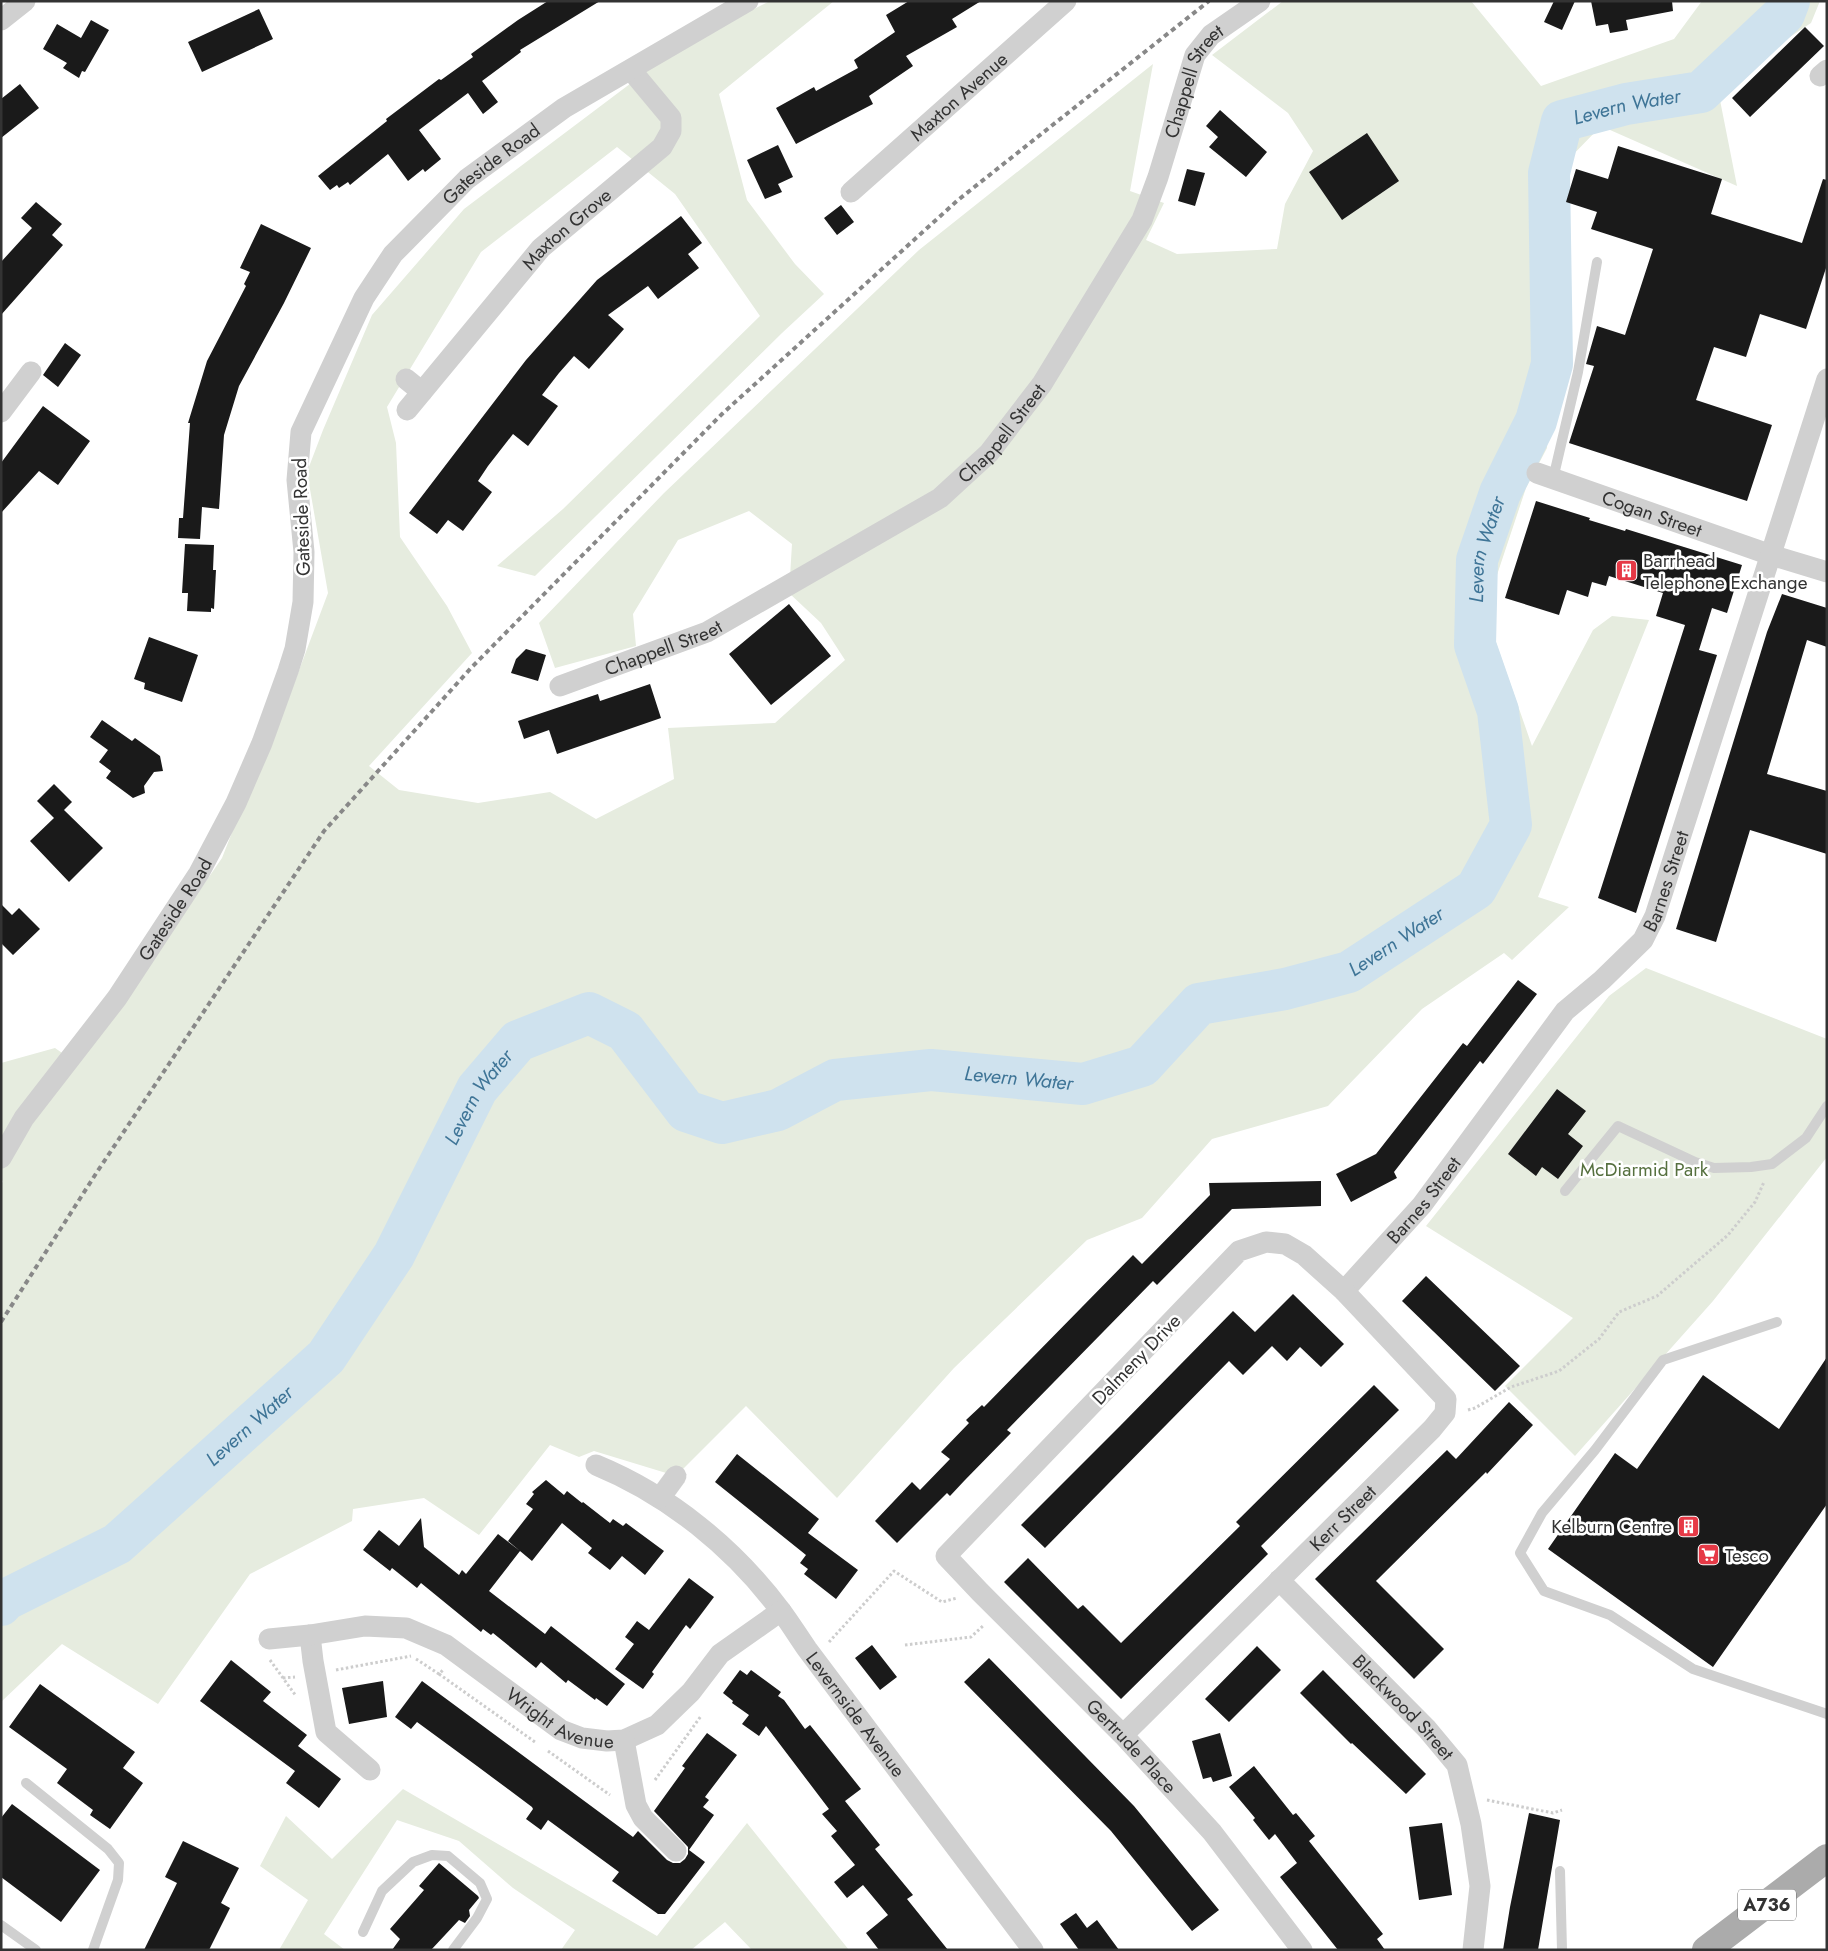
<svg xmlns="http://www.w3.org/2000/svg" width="1828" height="1951" viewBox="0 0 1828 1951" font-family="Jost,sans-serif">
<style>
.green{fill:#e6ecdf}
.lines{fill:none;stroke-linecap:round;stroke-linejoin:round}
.river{stroke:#cfe2ee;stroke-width:42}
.building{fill:#1a1a1a}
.path{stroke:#cdcdcd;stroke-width:3;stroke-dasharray:2.5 2.5;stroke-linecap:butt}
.lane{stroke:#d0d0d0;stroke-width:10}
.street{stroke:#d0d0d0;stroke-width:21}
.primary{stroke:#ababab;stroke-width:28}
.rail{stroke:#888;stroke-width:4;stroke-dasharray:5 4;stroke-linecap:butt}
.labels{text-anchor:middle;stroke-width:5;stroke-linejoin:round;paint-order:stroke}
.shield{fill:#fff;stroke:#707070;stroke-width:1}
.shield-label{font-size:18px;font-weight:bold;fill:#333}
.street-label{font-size:19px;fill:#333;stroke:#fff}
.poi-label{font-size:19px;fill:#333;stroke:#fff;text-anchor:start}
.park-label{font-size:19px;fill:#56703f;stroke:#fff}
.water-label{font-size:20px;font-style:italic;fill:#3f7597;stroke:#fff}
</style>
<rect width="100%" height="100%" fill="#fff"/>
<path class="green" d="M770 1H834L719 94 747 200 795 264 824 294 782 333 535 576 497 566 563 509 760 316 675 194 617 147 481 252 387 407 396 443 400 537 447 606 472 653 369 766 399 790 478 803 550 792 596 819 674 779 668 728 775 723 845 660 821 623 789 593 792 544 749 511 678 540 633 614 636 646 555 668 539 623 664 493 919 250 1153 64 1130 191 1164 203 1146 240 1177 254 1277 249 1285 204 1313 151 1288 113 1212 55 1283 1H1471L1541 86 1674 39 1702 1H1820L1811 23 1717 85 1737 186 1601 126 1562 166 1547 448 1526 488 1485 611 1532 746 1593 630 1612 616 1649 620 1538 897 1569 907 1512 960 1504 953 1422 1009 1328 1106 1212 1139 1142 1218 1087 1240 954 1368 837 1498 746 1406 676 1476 594 1451 579 1457 550 1445 479 1535 424 1498 353 1509 352 1521 250 1574 158 1704 62 1644 1 1702V1185L3 1181 1 1180V1063L55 1048 75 1062 162 945 222 858 251 784 283 713 328 593 307 472 323 430 372 315 464 209 683 44Z
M1646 968 1827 1039V1157L1713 1301 1575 1456 1505 1386 1573 1318 1426 1226 1609 996Z
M403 1789 657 1936 747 1823 849 1950H752L725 1922 691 1950H561L575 1930 513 1888 459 1841 397 1820 324 1934 345 1950H279L308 1900 260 1866 286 1816 332 1859Z"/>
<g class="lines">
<path class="river" id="s1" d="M1 1605 5 1600 117 1544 326 1357 394 1255 477 1089 518 1041 589 1013 625 1031 686 1111 722 1123 778 1110 835 1080 931 1070 1083 1084 1142 1066 1199 1004 1285 989 1349 972 1476 889 1511 825 1498 711 1475 645 1477 560 1500 493 1536 421 1552 364 1549 173 1562 121 1626 104 1701 92 1784 14 1789 1"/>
</g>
<path class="building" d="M548 1H600L520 50 521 52 482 81 498 102 483 114 468 93 419 130 441 159 425 172 423 169 408 181 388 154 350 185 348 182 339 188 337 185 330 190 318 176 387 121 386 119 439 79 441 80 473 57 471 54 518 20Z
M909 1H981L952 19 957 27 906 56 913 66 869 96 873 104 796 144 776 108 814 87 816 91 858 68 854 60 895 32 886 15Z
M1554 1H1575L1562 30 1544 22Z
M1591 1H1672L1673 11 1626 20 1628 30 1610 33 1608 24 1596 26Z
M259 9 273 39 202 72 188 42Z
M91 20 109 30 85 72 82 71 79 78 63 68 67 63 43 49 57 24 81 38Z
M1805 27 1824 46 1750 117 1732 98Z
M20 84 39 108 1 138V99Z
M1220 110 1267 152 1246 177 1209 147 1218 137 1206 126Z
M1367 133 1399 181 1342 220 1309 172Z
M778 145 793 177 778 184 782 192 765 199 747 160Z
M1618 146 1722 179 1711 214 1802 243 1823 179 1827 180V265L1806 329 1760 314 1746 357 1714 347 1696 400 1772 425 1747 501 1569 443 1594 366 1586 364 1597 326 1625 335 1653 249 1591 229 1597 212 1566 202 1576 169 1608 179Z
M1187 169 1205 173 1195 206 1178 201Z
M36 202 62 224 52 235 63 245 1 315V262L32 228 21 218Z
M841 205 854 222 837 235 824 218Z
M681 216 702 243 688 254 699 268 658 299 648 286 608 315 624 329 589 369 574 356 559 373 542 395 558 406 528 446 513 434 488 466 478 481 492 492 463 531 448 520 437 534 409 513 526 360 597 280Z
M261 224 311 248 284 303 239 386 224 435 219 509 202 507 200 539 178 538 179 518H183L190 423H188L207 361 246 286 244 284 250 272 240 268Z
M65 343 81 355 58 387 43 375Z
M43 406 90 441 58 485 39 471 1 513V463Z
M1536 501 1590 518 1589 520 1625 531 1626 529 1742 565 1727 613 1712 608 1699 650 1717 655 1636 913 1598 898 1685 625 1656 616 1663 593 1609 576 1606 586 1592 582 1588 597 1567 590 1559 615 1505 598Z
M185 544 214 545 213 570H216L214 609 211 608V612L187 611 188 593H182Z
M1782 594 1827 608V647L1807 640 1767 774 1827 791V854L1750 830 1716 942 1676 929 1767 632Z
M789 604 831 656 771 705 729 654Z
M149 637 198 655 182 702 144 689 145 683 134 679Z
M526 649 546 655 538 681 511 673 516 659Z
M650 684 661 718 557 754 549 730 524 739 518 721 598 694 600 701Z
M102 720 132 741 135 738 160 756 163 771 154 772 144 786 145 793 133 798 106 778 111 771 99 762 108 750 90 737Z
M54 784 72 802 64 810 103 848 69 882 30 841 54 818 37 801Z
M1 904 12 915 19 908 40 929 13 955 1 943Z
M1518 980 1537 994 1483 1064 1480 1061 1394 1172 1397 1178 1351 1202 1336 1174 1376 1154 1463 1043 1467 1046Z
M1557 1089 1586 1111 1568 1134 1583 1146 1558 1179 1542 1167 1536 1176 1508 1154Z
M1321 1181V1206L1232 1209 1157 1285 1153 1281 1007 1430 1011 1433 965 1480 950 1496 947 1493 897 1543 875 1521 912 1482 920 1490 950 1459 941 1452 969 1423 966 1420 982 1405 984 1407 1133 1255 1142 1264 1210 1195 1209 1183Z
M1426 1276 1520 1366 1495 1391 1402 1301Z
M1293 1294 1344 1344 1321 1367 1300 1347 1287 1361 1272 1346 1243 1375 1229 1361 1045 1548 1021 1525 1120 1426 1233 1311 1255 1332Z
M1827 1357V1504L1713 1667 1548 1549 1615 1453 1637 1469 1703 1375 1779 1429Z
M1374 1385 1399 1410 1261 1546 1268 1554 1121 1699 1004 1582 1028 1558 1078 1609 1083 1605 1121 1643 1240 1526 1236 1522Z
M1509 1402 1533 1425 1487 1474 1486 1472 1376 1581 1444 1649 1414 1679 1315 1579 1447 1450 1456 1459Z
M737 1454 819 1519 808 1533 858 1570 836 1599 804 1574 808 1569 800 1563 806 1555 715 1482Z
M546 1480 564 1495 567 1491 582 1503 583 1502 610 1523 613 1519 623 1526 626 1523 664 1551 645 1575 622 1556 610 1570 588 1553 592 1548 562 1523 532 1561 508 1541 533 1509 526 1504 534 1494 532 1492Z
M421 1518 424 1547 459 1575 462 1570 466 1574 498 1534 520 1551 489 1591 545 1634 551 1626 625 1684 607 1706 596 1698 595 1700 568 1680 566 1683 541 1662 536 1668 493 1633 491 1635 483 1629 481 1632 421 1583 417 1588 392 1568 390 1571 363 1550 379 1530 399 1546Z
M689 1578 714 1597 690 1629 686 1625 652 1672 654 1674 643 1689 615 1669 634 1644 625 1637 637 1621 649 1630Z
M872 1645 897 1677 880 1690 855 1658Z
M1257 1646 1281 1670 1229 1722 1205 1699Z
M989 1658 1134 1806 1219 1910 1192 1931 1111 1831 964 1682Z
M231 1660 271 1692 263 1701 307 1735 298 1746 341 1779 319 1808 286 1783 295 1771 200 1701Z
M740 1670 747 1675 751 1670 781 1692 778 1696 784 1700 805 1729 810 1725 861 1789 845 1801 880 1845 875 1849 913 1895 907 1899 948 1950H879L866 1933 888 1915 863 1885 847 1898 834 1882 855 1865 831 1836 837 1831 822 1814 829 1809 766 1726 759 1736 742 1724 749 1715 732 1703 733 1701 723 1693Z
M1323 1670 1426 1774 1406 1794 1352 1743 1351 1744 1300 1693Z
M383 1681 387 1717 349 1724 342 1688Z
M422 1681 633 1837 638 1831 667 1860 673 1863H680L685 1859 688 1854V1847L654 1811 685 1768 682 1766 707 1733 737 1755 705 1797 709 1800 703 1807 714 1815 689 1850 705 1862 665 1914H658L612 1881 619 1872 548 1820 541 1830 526 1819 533 1809 532 1807 477 1766 417 1722 411 1729 395 1717Z
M40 1684 135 1752 123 1768 143 1783 110 1829 90 1815 93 1810 57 1783 67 1769 9 1727Z
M1220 1733 1232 1776 1213 1782 1211 1777 1203 1779 1192 1741Z
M1254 1766 1293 1815 1296 1813 1315 1836 1309 1841 1383 1934 1377 1939 1385 1950H1338L1280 1877 1297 1863 1275 1834 1269 1840 1253 1820 1255 1818 1229 1787Z
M12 1804 100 1870 61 1922 1 1877V1818Z
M1529 1813 1560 1820 1538 1950H1503L1510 1907Z
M1442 1823 1452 1895 1419 1900 1409 1827Z
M183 1841 239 1868 221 1903 230 1908 209 1950H144L177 1883 165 1877Z
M439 1863 478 1896 479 1898 469 1910 470 1916 465 1923 459 1920 431 1950H392L400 1939 390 1929 424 1890 419 1886Z
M1076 1913 1087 1928 1097 1920 1119 1950H1079L1060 1924Z"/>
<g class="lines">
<path class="path" d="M1468 1410 1475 1408 1511 1387 1559 1371 1599 1339 1619 1312 1657 1296 1728 1235 1755 1202 1764 1182
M829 1642 894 1571 942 1602 957 1598
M905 1645 971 1637 984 1625
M416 1659 439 1674 443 1670
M270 1660 296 1696
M336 1670 411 1656
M439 1674 535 1742
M283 1678 295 1677
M548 1751 610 1795
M655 1780 701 1716
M1487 1800 1553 1813 1562 1810"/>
<path class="lane" d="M1553 479 1578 372 1597 262
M1565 1191 1618 1126 1695 1162 1714 1168 1751 1167 1772 1164 1806 1138 1827 1106
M1777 1322 1663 1360 1595 1450 1542 1513 1520 1553 1544 1591 1610 1615 1693 1669 1827 1714
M26 1783 108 1849 119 1863 118 1880 93 1950
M1560 1871 1562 1950
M1 1925 36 1950
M363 1932 382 1891 413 1862 432 1855 448 1856 480 1883 487 1899 477 1918 453 1950"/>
<g class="street">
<path d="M1 20 25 1"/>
<path d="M1820 76 1827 70"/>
<path id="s2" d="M851 192 1066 1"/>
<path d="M406 379 422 392"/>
<path id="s3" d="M407 410 541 248 662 147 671 131V118L631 70"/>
<path d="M1 412 31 372"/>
<path id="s4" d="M1537 473 1771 555 1827 572"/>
<path id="s5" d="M560 686 707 632 940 498 989 453 1042 384 1142 220 1158 177 1195 55 1211 35 1260 1"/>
<path id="s6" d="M1 1158 24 1118 117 998 199 873 236 803 262 743 288 671 295 649 303 602 304 552 297 480 301 432 364 298 393 254 467 179 564 108 748 1"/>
<path id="s7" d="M1344 1291 1422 1205 1565 1011 1602 980 1643 940 1655 916 1827 379"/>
<path id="s8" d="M596 1465C669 1495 734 1548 781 1611 790 1623 798 1636 807 1649L1033 1950"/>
<path d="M660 1498 676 1476"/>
<path id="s9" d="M1279 1580 1427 1729 1457 1765 1471 1824 1480 1886 1473 1950"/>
<path d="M310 1635 313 1661 326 1732 370 1770"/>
<path id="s10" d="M269 1639 310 1635 365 1626 406 1628 446 1645 561 1730 582 1738 607 1741 624 1740 657 1725 691 1692 720 1654 781 1611"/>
<path id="s11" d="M1123 1735 1432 1429 1445 1413 1446 1399 1344 1291 1304 1255 1285 1244 1266 1242 1239 1251 946 1556 980 1592 1123 1735 1212 1832 1302 1950"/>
<path d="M624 1740 636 1805 643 1818 676 1851"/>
</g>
<path class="primary" d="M1706 1950 1827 1858"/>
<path class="rail" d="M1 1322 97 1172 324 831 471 668 722 414 958 200 1209 1"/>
</g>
<defs>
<symbol id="building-square" viewBox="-11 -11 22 22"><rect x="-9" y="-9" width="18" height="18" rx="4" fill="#e63946" stroke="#fff"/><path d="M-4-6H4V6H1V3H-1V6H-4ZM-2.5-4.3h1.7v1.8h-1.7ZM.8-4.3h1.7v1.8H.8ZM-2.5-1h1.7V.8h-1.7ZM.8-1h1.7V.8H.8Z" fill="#fff"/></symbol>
<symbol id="supermarket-square" viewBox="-11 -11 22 22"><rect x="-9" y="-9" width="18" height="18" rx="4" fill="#e63946" stroke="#fff"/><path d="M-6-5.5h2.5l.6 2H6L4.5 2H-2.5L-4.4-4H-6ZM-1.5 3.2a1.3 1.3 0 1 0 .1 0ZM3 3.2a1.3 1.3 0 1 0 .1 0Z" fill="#fff"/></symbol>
</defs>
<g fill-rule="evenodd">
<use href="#building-square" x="1614" y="558" width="25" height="25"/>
<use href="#building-square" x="1676" y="1514" width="25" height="25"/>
<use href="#supermarket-square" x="1696" y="1542" width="25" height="25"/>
</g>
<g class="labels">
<rect class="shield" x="1738" y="1889.5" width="58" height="31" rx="4"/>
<g class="shield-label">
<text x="1767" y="1911">A736</text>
</g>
<g class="street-label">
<text dy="7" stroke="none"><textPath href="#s5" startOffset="920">Chappell Street</textPath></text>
<text dy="7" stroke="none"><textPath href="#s2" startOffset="144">Maxton Avenue</textPath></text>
<text dy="7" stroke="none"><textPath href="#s6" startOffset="1144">Gateside Road</textPath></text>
<text dy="7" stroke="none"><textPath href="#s3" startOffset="242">Maxton Grove</textPath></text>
<text dy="7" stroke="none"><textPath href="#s5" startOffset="515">Chappell Street</textPath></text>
<text dy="7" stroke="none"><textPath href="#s4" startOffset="122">Cogan Street</textPath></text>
<text transform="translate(301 517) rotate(-92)" y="7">Gateside Road</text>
<text dy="7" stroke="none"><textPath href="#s5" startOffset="110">Chappell Street</textPath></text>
<text dy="7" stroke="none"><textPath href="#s7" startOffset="526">Barnes Street</textPath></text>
<text dy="7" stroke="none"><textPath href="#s6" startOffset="304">Gateside Road</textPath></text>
<text dy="7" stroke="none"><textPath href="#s7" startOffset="121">Barnes Street</textPath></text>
<text transform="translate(1136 1359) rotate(-46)" y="7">Dalmeny Drive</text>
<text dy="7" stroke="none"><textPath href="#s11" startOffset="309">Kerr Street</textPath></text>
<text dy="7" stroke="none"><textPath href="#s9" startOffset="178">Blackwood Street</textPath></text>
<text dy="7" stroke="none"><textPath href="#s10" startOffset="319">Wright Avenue</textPath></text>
<text dy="7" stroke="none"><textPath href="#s8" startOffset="366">Levernside Avenue</textPath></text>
<text dy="7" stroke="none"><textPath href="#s11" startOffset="1430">Gertrude Place</textPath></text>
</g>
<g class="poi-label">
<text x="1643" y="567">Barrhead<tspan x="1643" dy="22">Telephone Exchange</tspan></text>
<text x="1672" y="1533" text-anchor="end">Kelburn Centre</text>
<text x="1725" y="1562">Tesco</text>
</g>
<g class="park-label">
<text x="1644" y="1176">McDiarmid Park</text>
</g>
<g class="water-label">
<text dy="7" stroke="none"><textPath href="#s1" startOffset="2725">Levern Water</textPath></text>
<text dy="7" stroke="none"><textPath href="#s1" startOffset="2215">Levern Water</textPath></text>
<text dy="7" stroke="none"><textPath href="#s1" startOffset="1765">Levern Water</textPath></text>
<text dy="7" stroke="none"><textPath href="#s1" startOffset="1345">Levern Water</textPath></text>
<text dy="7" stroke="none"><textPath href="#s1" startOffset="714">Levern Water</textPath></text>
<text dy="7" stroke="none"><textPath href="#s1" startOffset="309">Levern Water</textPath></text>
</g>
</g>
<rect width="1828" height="1951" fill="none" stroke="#333333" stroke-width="5"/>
</svg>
